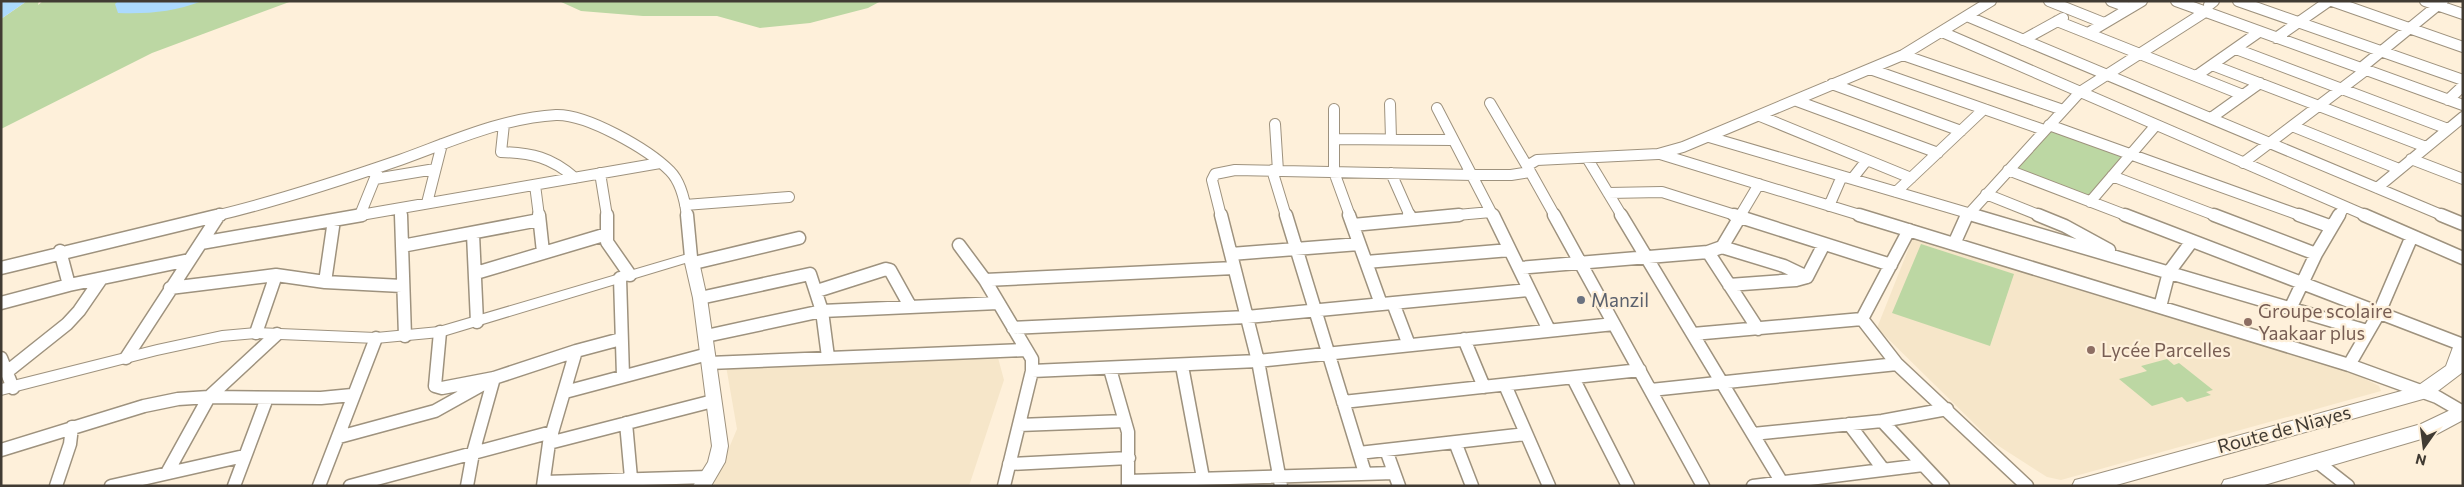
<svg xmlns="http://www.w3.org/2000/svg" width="2464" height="487" viewBox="0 0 2464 487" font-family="Commissioner,sans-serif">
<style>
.built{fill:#f6e6c9}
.green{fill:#bcd7a3}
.water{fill:#acdafd}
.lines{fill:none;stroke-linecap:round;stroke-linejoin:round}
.minor-far1-casing{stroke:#9e927e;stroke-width:12}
.minor-casing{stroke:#9e927e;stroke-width:15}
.tertiary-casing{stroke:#9e927e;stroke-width:2}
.primary-casing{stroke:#9e927e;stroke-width:2}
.minor-far1{stroke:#fff;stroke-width:10}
.minor{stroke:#fff;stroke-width:12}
.tertiary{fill:#fff;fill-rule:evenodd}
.primary{fill:#fff;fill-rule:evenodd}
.worship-dot{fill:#6b7280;stroke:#fef0da;stroke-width:2}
.education-dot{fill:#8d6e63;stroke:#fef0da;stroke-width:2}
.labels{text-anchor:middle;stroke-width:4.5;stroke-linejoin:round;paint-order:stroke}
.worship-label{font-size:19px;fill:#5b616d;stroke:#fef0da;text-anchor:start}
.education-label{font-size:19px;fill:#785e54;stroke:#fef0da;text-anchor:start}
.street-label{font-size:19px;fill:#413b33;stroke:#fef0da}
</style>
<rect width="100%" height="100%" fill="#fef0da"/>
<path class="built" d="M1919 238 2353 373 2379 386 2381 391 2061 480 2047 477 1994 443 1877 328 1912 240Z
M997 354 1004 380 969 486H713L737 429 726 366Z"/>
<path class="green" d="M27 1H39L38 5 43 1H292L152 53 1 129V19Z
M559 1H881L868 8 810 23 760 28 717 16H643L581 11Z
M2052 128 2124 154 2089 197 2015 169Z
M1921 244 2014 274 1990 346 1892 313Z
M2167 359 2174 365 2179 363 2213 390 2206 392 2211 395 2187 402 2182 397 2152 406 2119 379 2147 371 2141 366Z"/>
<path class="water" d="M1 1H27L1 19Z
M118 1H202C173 12 149 14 118 13L115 4Z"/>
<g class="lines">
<defs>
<path id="minor-far1" d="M2049 1 2104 23
M2111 1 2130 8
M2176 1 2463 105
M2238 1 2463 80
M2332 1 2463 47
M2425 1 2463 14
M2209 5 2214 1
M1969 17 2444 216
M2057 21 2243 95
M1942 32 2367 216
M2088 33 2142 1
M2276 38 2329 1
M2023 40 2063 18
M2236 49 2448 129
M1903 55 2063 110
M2212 65 2426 147
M2361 68 2443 1
M1870 69 2044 130
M2196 76 2259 32
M1832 84 1961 131
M2448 100 2463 86
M1797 101 1938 153
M1490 103 1527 166
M1390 104 1391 139
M1437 108 1493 216
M1334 109V172L1350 216
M1760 116 1911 178
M2211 118 2260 83
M504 124 501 152C532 153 551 157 575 178
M1275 124 1278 171
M2049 125 2302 216
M2292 126 2399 169
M1709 137 1978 216
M1334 139 1452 140
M1660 154 1863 216
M1587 158 1622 216
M2411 159 2463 179
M2243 163 2366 70
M1272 170 1286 216
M2008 170 2128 216
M600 173 607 216
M1391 173 1410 216
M2112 176 2217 216
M375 179 435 169
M1852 179 1867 160
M535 185 539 216
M2377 188 2463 117
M1896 192 1984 109
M1608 193 1662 192 1738 216
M1986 194 2041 216
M2090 202 2156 125
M427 203 442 144
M685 205 789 197
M1829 206 1842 176
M401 208V216
M360 215 377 173
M215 216C278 201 339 181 400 160 450 142 502 118 556 115 587 114 648 149 670 171 681 182 685 201 687 216
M219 216 220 214
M355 216 660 163
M1221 216 1212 180 1215 174 1235 170 1473 175H1511L1530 172
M1446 216 1491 212
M1555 216 1527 166 1537 160 1658 154 1683 147 1903 55 1991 1
M1740 216 1759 184
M1967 216 2080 92 2205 12
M2339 216 2344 207"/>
<path id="minor" d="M401 215 405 336
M539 215 543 252
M607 215V242L630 275
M687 215 691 257
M1221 215 1258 361 1281 486
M1286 215 1365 473
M1349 215 1381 304
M1409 215 1411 219
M1493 215 1549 330
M1554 215 1703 486
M1621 215 1784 486
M1734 215 1891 265
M1859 215 2349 365 2437 397 2463 412
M1973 215 2367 331
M2038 215 2065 226 2109 250
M2125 215 2463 345
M2214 215 2316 254
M2299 215 2332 227
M2364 215 2463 258
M2441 215 2463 224
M1353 225 1459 215
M1909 230 1862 319 1897 364 2027 486
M473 234 477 322
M201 243 362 215
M1954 244 1967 215
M959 245 985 280 1032 359V371L1004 486
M402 246 539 220
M1722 247 1784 266 1807 277
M60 251 69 285
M1708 252 1758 329
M1231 254 1359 244
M1366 262 1510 250
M694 263 799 238
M1 268 220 215
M1519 268 1708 252 1722 247 1741 215
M476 273 607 234
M620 278 623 376
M985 280 1234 268
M325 282 334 220
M1729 285 1796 280 1807 277 1824 244
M170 288 276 275 325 282 402 286
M817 291 886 269 890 270 910 306
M700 298 810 274 822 311 828 357
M1 303 69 285 189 260
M1393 303 1409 345
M2160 307 2169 272 2192 241
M2290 309 2316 254 2339 215
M1013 328 1247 317 1529 290
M440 332 435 386 442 388 494 378 576 351 621 339
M256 333 276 275
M1693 334 1862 319
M706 336 822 311 998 303
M1464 339 1484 387
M1 358 13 388
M126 358 219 215
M709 363 1026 350
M2349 365 2379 313 2412 236
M1182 366 1203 478
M1110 369 1128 432V486
M8 371 67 324 79 311 101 279
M1032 371 1258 361 1614 324
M1573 378 1628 486
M1505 385 1549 486
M1651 390 1897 364
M565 392 708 354
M1343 402 1640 370
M1882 421 1943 486
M626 423 631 478
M1849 424 1883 469
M1019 425 1125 421
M1753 434 1882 421 1947 409
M339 437 435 411 487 382
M1455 442 1472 486
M549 443 713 401
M1 450 144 406 178 399 209 397 321 398 352 395
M1386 450 1399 486
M1359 453 1526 434
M2316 461 2348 486
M1009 464 1129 458
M167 473 209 397 277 334
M1128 481 1394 473
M545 482 708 477
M56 486 70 444 72 427
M111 486 244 456
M234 486 267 398
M319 486 376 338
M350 486 552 432
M467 486 473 453 494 378
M543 486 549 443 576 351
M1753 486 1923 465"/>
<path id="tertiary" d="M691 253 698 257 707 298 728 446 725 462 711 486H693L708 462 712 446 693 298 685 263 440 337 376 343 256 338 222 341 157 355 1 395V384L157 345 222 331 256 328 376 333 439 327Z"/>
<path id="primary" d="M2463 338V372L2430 397 2113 486H2072L2075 480 2083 478 2416 387 2446 366 2456 339Z
M2463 404V420L2435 435 2261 486H2221L2224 480 2232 478 2421 424Z"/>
</defs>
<use href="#minor-far1" class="minor-far1-casing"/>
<use href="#minor" class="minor-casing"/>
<use href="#tertiary" class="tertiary-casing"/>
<use href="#primary" class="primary-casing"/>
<use href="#minor-far1" class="minor-far1"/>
<use href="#minor" class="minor"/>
<use href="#tertiary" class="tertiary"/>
<use href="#primary" class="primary"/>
</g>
<circle class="worship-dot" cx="1581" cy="300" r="5"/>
<g class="education-dot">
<circle cx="2248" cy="322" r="5"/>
<circle cx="2091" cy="350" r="5"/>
</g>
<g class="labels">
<g class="worship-label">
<text x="1591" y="307">Manzil</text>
</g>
<g class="education-label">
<text x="2258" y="318">Groupe scolaire<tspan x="2258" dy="22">Yaakaar plus</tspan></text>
<text x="2101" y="357">Lycée Parcelles</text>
</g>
<g class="street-label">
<text transform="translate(2284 429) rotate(-15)" y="7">Route de Niayes</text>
</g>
</g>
<rect width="2464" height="487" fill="none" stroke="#413b33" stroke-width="5"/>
<g transform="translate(2424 447) rotate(194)" stroke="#fef0da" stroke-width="4" paint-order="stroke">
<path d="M0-4L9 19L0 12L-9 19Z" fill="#413b33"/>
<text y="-8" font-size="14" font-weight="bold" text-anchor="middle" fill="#413b33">N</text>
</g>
</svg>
